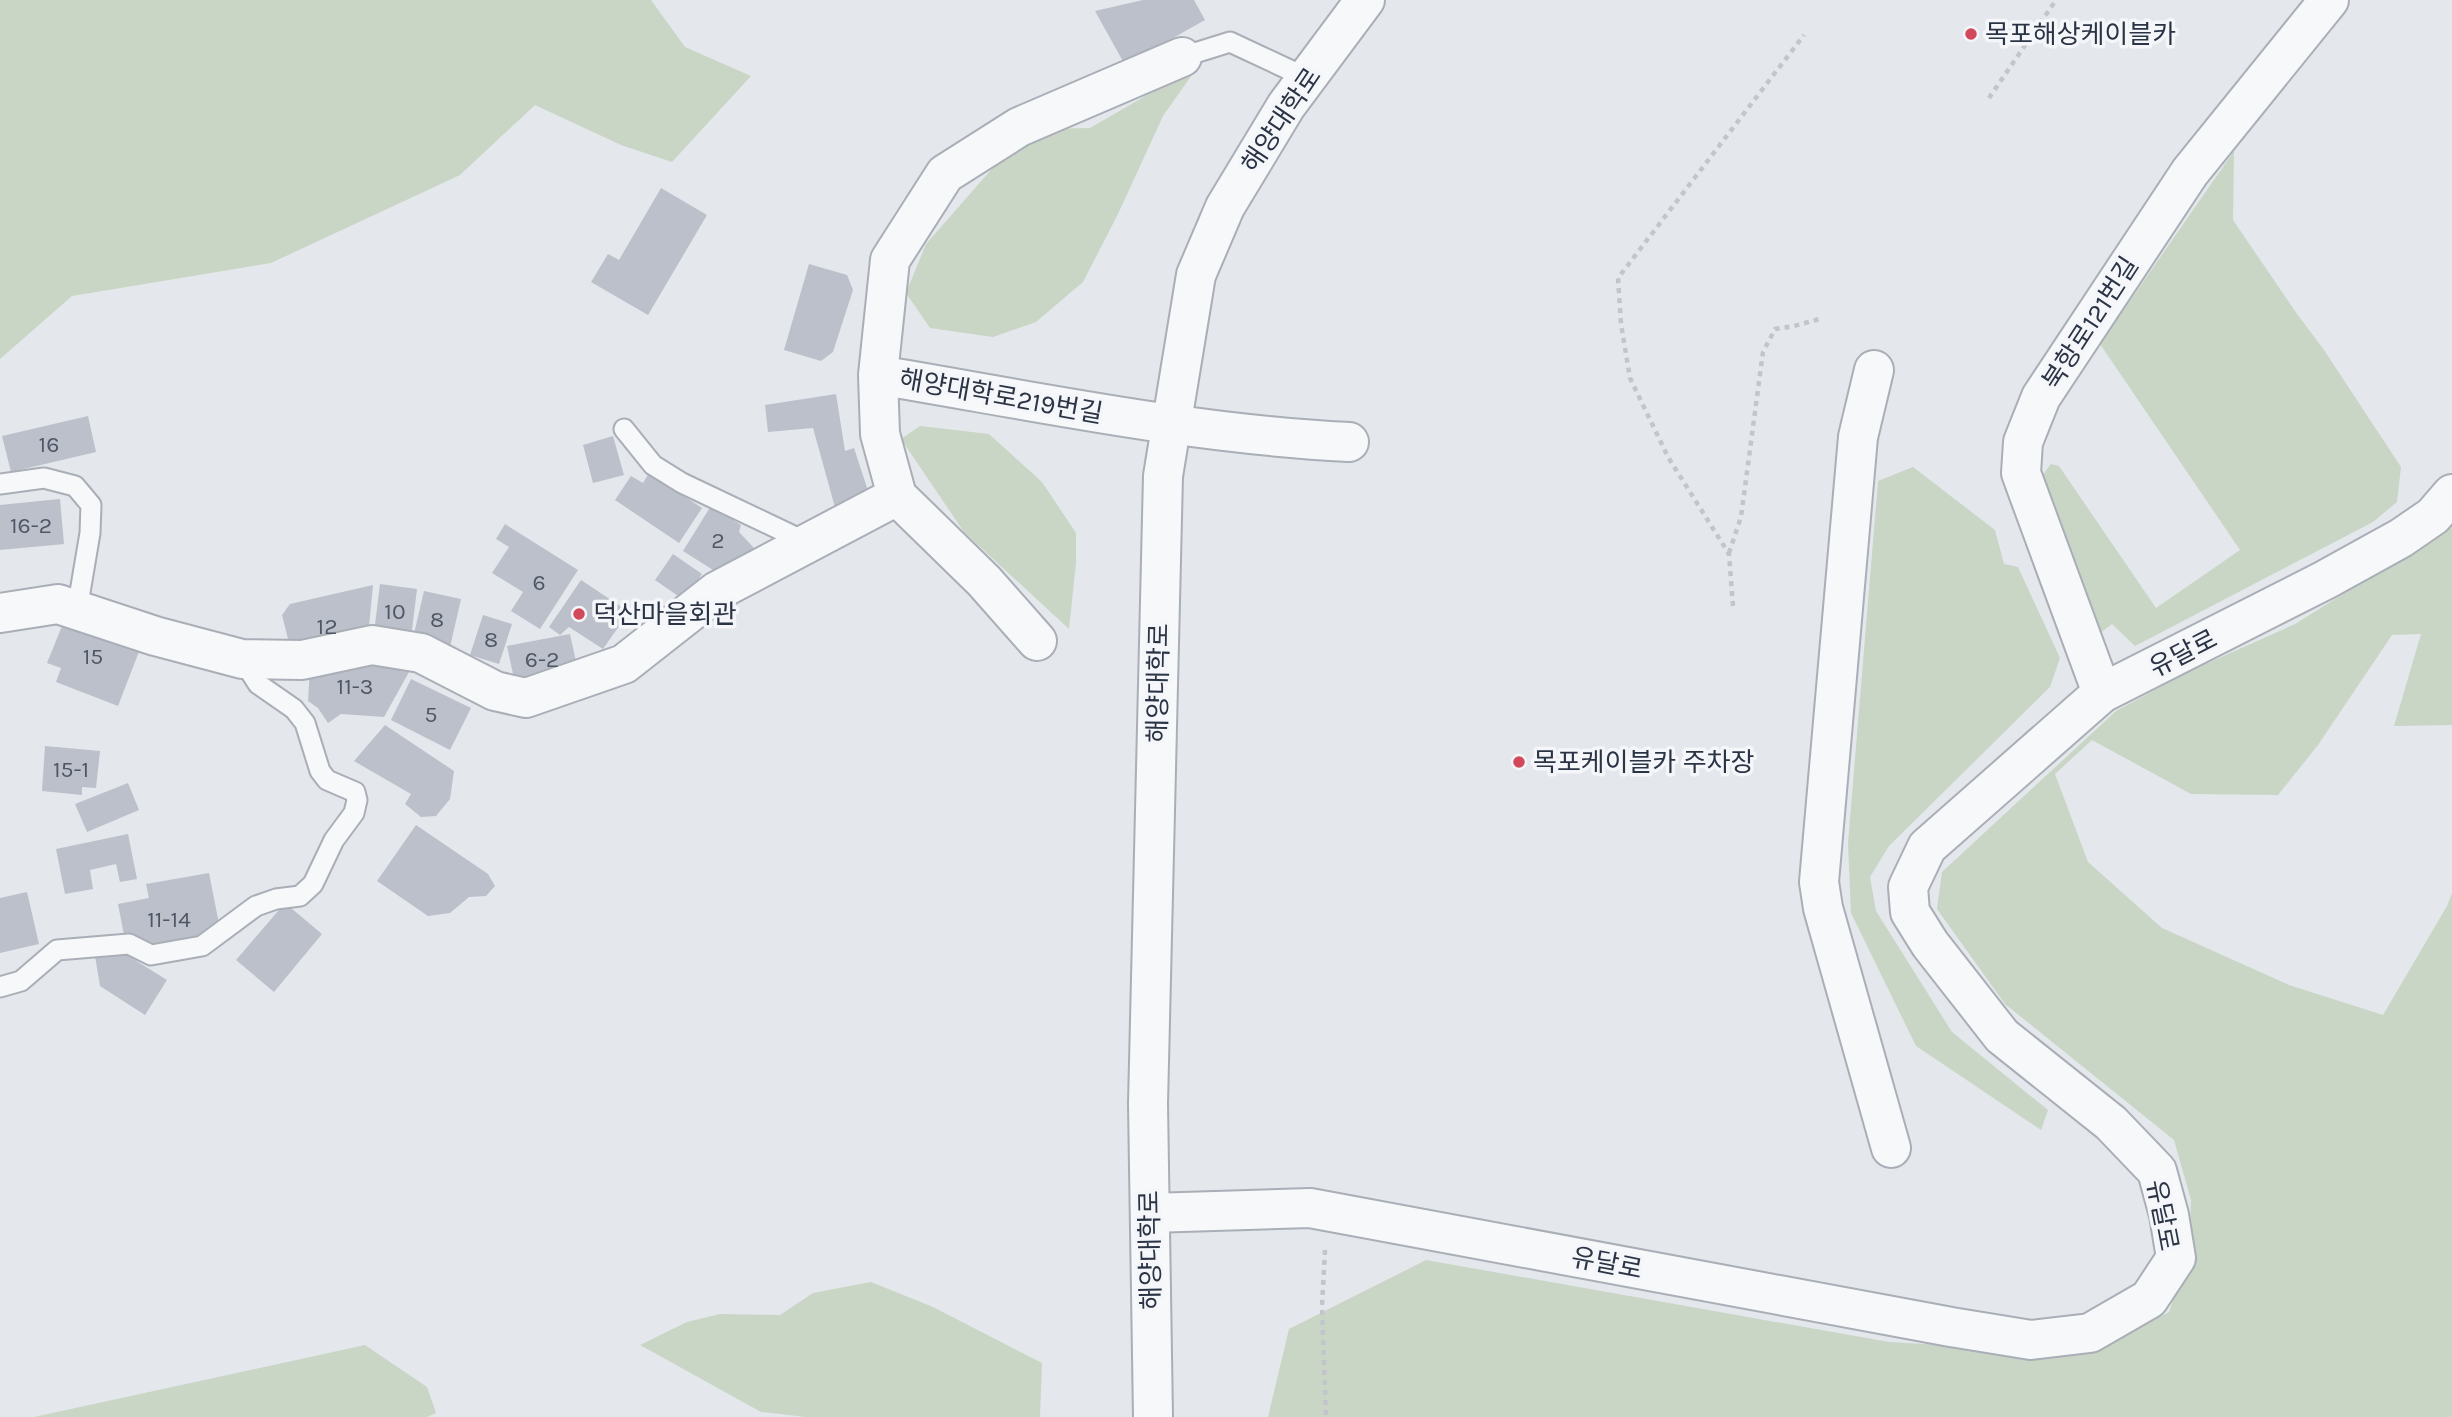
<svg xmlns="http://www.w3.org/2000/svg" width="2452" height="1417" viewBox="0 0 2452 1417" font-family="Karla,'Noto Sans KR',sans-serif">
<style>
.green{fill:#c9d6c5}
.building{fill:#bbc0ca}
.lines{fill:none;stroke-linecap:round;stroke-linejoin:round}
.service-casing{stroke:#a9aeb7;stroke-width:23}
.minor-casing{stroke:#a9aeb7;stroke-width:42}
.tertiary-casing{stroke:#a9aeb7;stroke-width:42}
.path{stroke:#c2c5cb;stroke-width:4.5;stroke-dasharray:5 5;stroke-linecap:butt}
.service{stroke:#f7f8fa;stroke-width:19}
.minor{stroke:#f7f8fa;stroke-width:38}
.tertiary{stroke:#f7f8fa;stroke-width:38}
.poi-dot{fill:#d1495b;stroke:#f4f6f9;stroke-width:2.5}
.labels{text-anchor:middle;stroke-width:7;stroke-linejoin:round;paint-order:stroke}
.number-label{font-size:23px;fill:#4f5766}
.poi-label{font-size:26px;fill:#2b3445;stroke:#f4f6f9;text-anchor:start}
.street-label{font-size:26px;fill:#2b3445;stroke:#f4f6f9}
</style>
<rect width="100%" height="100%" fill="#e4e7ec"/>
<path class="green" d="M0 0H651L685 47 751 76 672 162 621 145 535 105 460 175 271 263 72 296 0 359Z
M1199 65 1163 116 1118 214 1083 282 1036 322 993 337 930 328 906 293 926 244 998 162 1042 129 1090 128Z
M2234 151 2233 220 2297 314 2324 350 2401 467 2397 502 2373 522 2135 646 2112 624 2100 633 2042 476 2051 464 2059 466 2156 608 2240 550 2100 344Z
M920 426 989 434 1042 482 1076 533V563L1069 629 964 532 901 439Z
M1913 467 1995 530 2004 564 2018 567 2060 658 2050 687 1889 846 1870 877 1876 911 1952 1032 2048 1110 2041 1130 1916 1046 1851 913 1848 843 1878 481Z
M2452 516V725L2394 726 2421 634 2392 635 2318 745 2278 795 2191 794 2092 740 2055 774 2088 862 2162 928 2289 985 2383 1015 2447 906 2452 893V1417H1268L1289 1329 1426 1260 1889 1342 2087 1353 2169 1312 2189 1252 2191 1200 2174 1140 2005 1004 1937 909 1942 872 2116 711 2190 671 2295 624 2433 538Z
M871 1282 933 1307 1042 1363 1040 1417H806L761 1412 640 1345 687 1322 720 1314 780 1315 813 1293Z
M365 1345 427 1387 436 1413 427 1417H34Z"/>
<path class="building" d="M1143 0H1194L1205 20 1125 65 1095 11Z
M661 188 707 215 648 315 591 282 608 254 619 260Z
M809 264 847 275 853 290 833 352 821 361 784 350Z
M836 394 845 451 854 448 871 500 836 511 813 428 768 432 765 405Z
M88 416 96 452 11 472 2 436Z
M613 436 624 475 593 483 583 445Z
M649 473 702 508 679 543 615 500 631 476 643 483Z
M60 499 64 544 0 550V505Z
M711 506 741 525 739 532 754 548 721 575 683 551Z
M505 524 578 570 540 629 511 611 523 592 492 573 509 547 496 539Z
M673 554 702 574 684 600 655 580Z
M581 580 629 612 603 649 569 627 560 635 549 627Z
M380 584 417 589 411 638 374 633Z
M373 585 368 637 292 655 282 615 290 604Z
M424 591 461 599 450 647 413 638Z
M483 615 512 624 499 664 470 655Z
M64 621 140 649 118 706 56 682 61 668 47 663Z
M570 634 578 671 515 683 507 646Z
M403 656 401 671 409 672 384 717 341 714 328 723 318 708 308 701 310 667Z
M411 679 471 708 450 750 391 720Z
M385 725 454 771 450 799 436 816 421 817 405 804 411 794 354 761Z
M45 746 100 751 96 788 82 787V795L42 791Z
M128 783 139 810 87 832 75 804Z
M416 825 488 874 495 886 486 896 469 897 450 913 428 916 377 881Z
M128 834 137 879 120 882 116 864 90 870 93 889 65 894 56 849Z
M209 873 221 934 160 946 124 935 118 904 149 898 146 884Z
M27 892 39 944 0 953V898Z
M285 903 322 934 274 992 236 960Z
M122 952 167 980 145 1015 100 986 95 956Z"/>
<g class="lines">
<defs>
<path id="service" d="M1182 57 1230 42 1307 78
M624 429 653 465 682 483 808 543
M0 484 44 478 75 486 91 505 90 533 77 610
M0 987 21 981 57 950 129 944 151 955 202 946 256 906 276 899 300 896 313 884 334 840 354 813 357 800 355 792 327 780 320 771 305 723 294 709 258 684 242 659"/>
<path id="minor" d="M1874 370 1858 437 1819 882 1823 908 1891 1148
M878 375 890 260 945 174 1019 127 1182 57
M0 613 58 604 155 636 242 659 302 660 372 645 421 653 495 691 526 698 624 664 717 591 897 496
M1037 641 984 581 897 496 880 434 878 375C1034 401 1190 434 1349 442
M2102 693 2021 473 2023 442 2041 397 2190 172 2329 0"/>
<path id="tertiary" d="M1150 1213 1310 1208 1951 1327 2031 1340 2090 1333 2149 1299 2176 1258 2169 1215 2157 1171 2111 1123 2002 1036 1930 944 1910 912 1908 887 1927 847 2102 693 2325 580 2401 538 2433 516 2452 494
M1153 1417 1148 1104 1163 476 1196 275 1225 207 1286 106 1365 0"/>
</defs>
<use href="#service" class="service-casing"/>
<use href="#minor" class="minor-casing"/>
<use href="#tertiary" class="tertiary-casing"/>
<path class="path" d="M1989 98 2056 0
M1729 553 1741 517 1763 352 1775 329 1794 326 1823 318
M1733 606 1729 554 1668 457 1630 378 1621 324 1618 278 1804 35
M1325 1250 1322 1306 1326 1417"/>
<use href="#service" class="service"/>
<use href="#minor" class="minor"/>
<use href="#tertiary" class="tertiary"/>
</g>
<g class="poi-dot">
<circle cx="1971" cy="34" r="7"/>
<circle cx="579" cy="614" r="7"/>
<circle cx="1519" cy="762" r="7"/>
</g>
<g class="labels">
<g class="number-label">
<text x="49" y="452">16</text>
<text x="31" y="533">16-2</text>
<text x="718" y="548">2</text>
<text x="539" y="590">6</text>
<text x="395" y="619">10</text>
<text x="437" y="627">8</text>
<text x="327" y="634">12</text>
<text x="491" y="647">8</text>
<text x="93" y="664">15</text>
<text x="542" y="667">6-2</text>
<text x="355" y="694">11-3</text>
<text x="431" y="722">5</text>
<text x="71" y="777">15-1</text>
<text x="169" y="927">11-14</text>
</g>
<g class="poi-label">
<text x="1985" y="43">목포해상케이블카</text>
<text x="593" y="623">덕산마을회관</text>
<text x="1533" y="771">목포케이블카 주차장</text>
</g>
<g class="street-label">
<text transform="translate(1281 120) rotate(-56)" y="9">해양대학로</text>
<text transform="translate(2090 323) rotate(-57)" y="9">북항로121번길</text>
<text transform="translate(1001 396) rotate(10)" y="9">해양대학로219번길</text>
<text transform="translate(2183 653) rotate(-27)" y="9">유달로</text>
<text transform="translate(1158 683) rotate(-89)" y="9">해양대학로</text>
<text transform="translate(2163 1215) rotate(79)" y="9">유달로</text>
<text transform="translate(1150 1250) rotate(-91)" y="9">해양대학로</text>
<text transform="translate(1607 1263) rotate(11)" y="9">유달로</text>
</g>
</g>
</svg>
